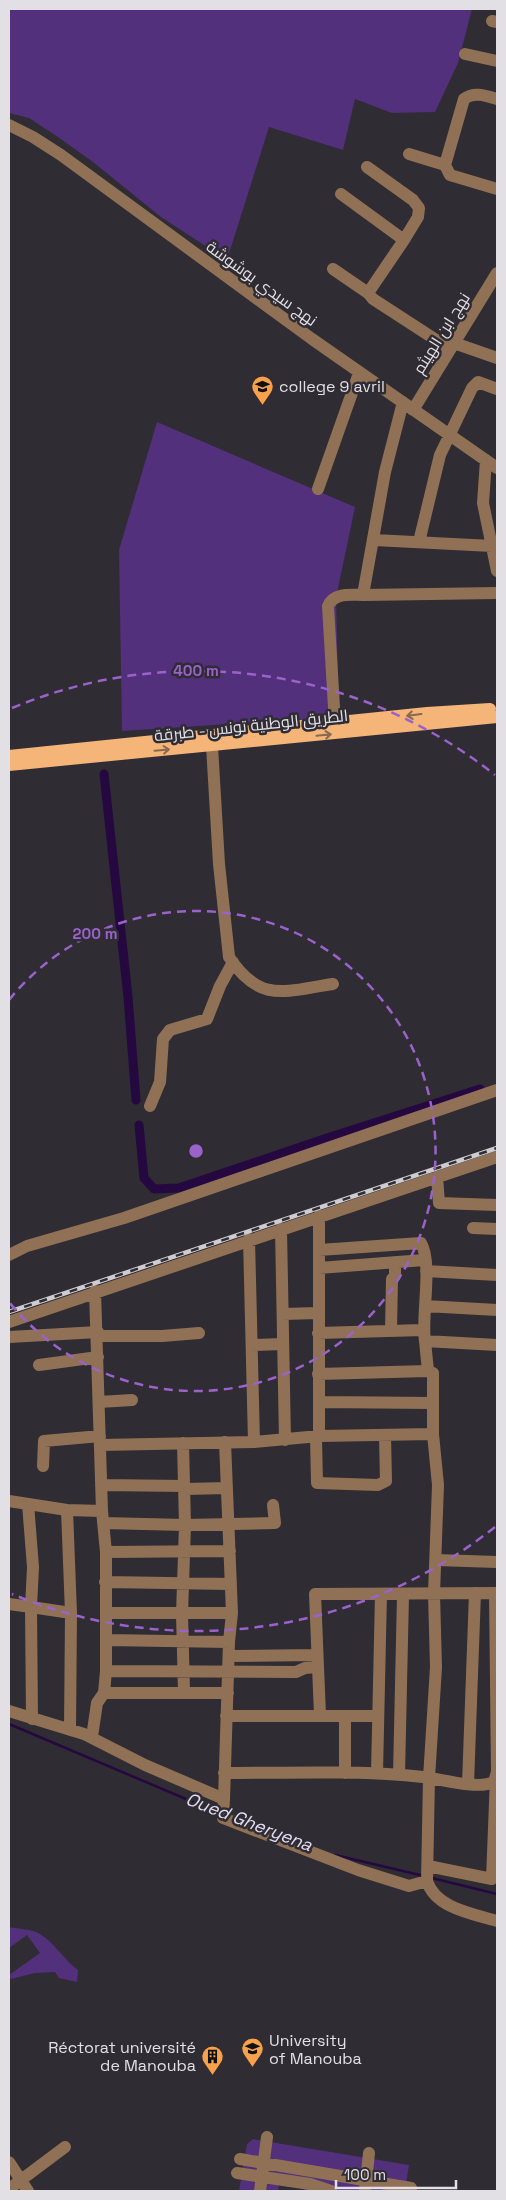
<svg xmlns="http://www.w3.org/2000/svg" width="506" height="2200" viewBox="0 0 506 2200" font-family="'Space Grotesk',Cairo,sans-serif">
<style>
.green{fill:#53307c}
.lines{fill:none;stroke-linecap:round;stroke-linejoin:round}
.stream{stroke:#260841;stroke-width:2.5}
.canal{stroke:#260841;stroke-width:9}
.minor{stroke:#917155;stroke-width:12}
.major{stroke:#f5b478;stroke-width:12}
.rail-casing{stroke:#ceccd1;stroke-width:4.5}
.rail{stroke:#2f2c33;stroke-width:2.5;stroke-dasharray:8;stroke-linecap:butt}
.oneway{stroke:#886952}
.ring{fill:none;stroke:#9a62ca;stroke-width:2.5;stroke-dasharray:9 6}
.labels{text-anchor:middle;stroke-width:5;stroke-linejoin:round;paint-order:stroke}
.street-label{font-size:16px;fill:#e2e0e5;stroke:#2f2c33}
.poi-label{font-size:16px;fill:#e2e0e5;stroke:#2f2c33;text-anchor:start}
.water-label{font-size:18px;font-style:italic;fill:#e4dcf2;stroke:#2f2c33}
.centre{fill:#9a62ca;stroke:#2f2c33;stroke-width:2.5}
.ring-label{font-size:15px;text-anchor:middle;font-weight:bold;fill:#9a62ca;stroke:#2f2c33;stroke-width:5;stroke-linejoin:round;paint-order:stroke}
</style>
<rect width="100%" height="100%" fill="#2f2c33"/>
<path class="green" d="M9 9H472L458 63 435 112 392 113 355 99 343 150 269 127 227 260 161 217 93 162 58 137 29 118 9 113Z
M157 422 355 507 336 598 339 717 122 731 119 550Z
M9 1927C18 1929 32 1929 40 1934 55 1943 64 1960 78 1970L77 1982 59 1978 55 1972 35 1973 11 1979 9 1975 40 1953 27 1935 9 1948Z
M253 2139 409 2165 405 2191H304V2187L279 2184 278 2191H239L247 2144Z"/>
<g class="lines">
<path class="stream" d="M9 1724 219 1813
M335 1855 424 1876
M432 1878 497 1894"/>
<path class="canal" d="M104 774 128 997 136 1100
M139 1125 144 1178 154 1189 179 1188 324 1139 480 1089"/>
<path class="minor" d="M492 21 497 22
M465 54 497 61
M9 125 33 137 61 155 312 339 497 468
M409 154 445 165 450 175 497 189
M445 165 464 99C474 91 487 96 497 99
M367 167 413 200 419 208 418 217 404 240
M341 194 404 240 368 293
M333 269 368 293 373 299 450 349
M454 343 497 358
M413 410 497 273
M486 460 483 503 497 571
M318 489 359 373
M374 540 492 546
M419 542 440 455 472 388 478 382 497 389
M363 595 385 472 403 402
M335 724 328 606C334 592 351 595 363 595L497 593
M212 746 219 864 229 957C260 1004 285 991 333 984
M150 1106 160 1082 163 1039 170 1030 207 1019 220 986 233 962
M437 1177 439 1203 497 1205
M319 1216V1436
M473 1228 497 1229
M281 1229 285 1440
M249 1239 254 1442
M319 1250 421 1243C433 1264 421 1316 425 1341L497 1345
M9 1255 27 1246 124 1218 497 1090
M319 1268 424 1260
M426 1271 497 1275
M425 1306 497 1310
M283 1314 318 1313
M9 1322 497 1157
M391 1331 392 1279 395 1276V1263
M318 1333 423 1330
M98 1336H162L199 1333
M9 1337 98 1332
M425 1341 428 1371
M252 1345 283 1344
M39 1365 98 1357
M318 1374 428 1371 433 1373V1434L438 1485 434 1594 436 1667 429 1778 427 1881C435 1908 473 1914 497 1921
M99 1402 132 1400
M320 1402 433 1403
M316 1437 317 1483 378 1485 386 1481 385 1436
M183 1443 185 1525 182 1614 184 1692
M100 1445 254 1442 319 1436 433 1434
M43 1466 44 1441 100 1436
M101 1485 185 1486
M185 1489 227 1488
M9 1501 67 1510 102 1511 95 1291
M67 1510 71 1613 70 1730
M104 1523 185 1525 275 1523 273 1505
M106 1552 230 1551
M436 1560 497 1562
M105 1582 231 1584
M9 1604 31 1607 33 1567 28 1504
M106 1613H232
M106 1640 229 1642
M230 1656 317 1655
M106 1671 296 1672 305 1668 318 1667
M104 1693H228
M9 1711 84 1734 145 1765 224 1799 223 1818 358 1870 409 1886 427 1881
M320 1715 315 1594 497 1593
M226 1716H378
M32 1719 31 1607 71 1613
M92 1737 97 1703 104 1693 106 1671V1552L102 1511
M224 1773C290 1773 357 1770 423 1777 442 1779 477 1790 494 1782L497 1772 495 1593
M345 1773V1716
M377 1773 381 1594
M399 1775 403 1595
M468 1784 475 1593
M224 1799 229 1642 232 1613 225 1442
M428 1866 492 1879 496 1777
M240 2159 411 2188
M9 2162 28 2191
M237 2173 310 2184 331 2191
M9 2189 65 2147
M260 2191 267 2137
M365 2191 369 2153"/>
<path class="major" d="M9 756 427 713 490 709
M9 765 497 717"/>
<defs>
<path id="rail" d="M9 1312 497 1148"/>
</defs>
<use href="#rail" class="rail-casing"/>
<use href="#rail" class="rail"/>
</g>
<defs><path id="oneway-shaft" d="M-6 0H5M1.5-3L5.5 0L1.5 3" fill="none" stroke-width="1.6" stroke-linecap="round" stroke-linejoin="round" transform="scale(1.25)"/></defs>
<g class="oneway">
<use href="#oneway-shaft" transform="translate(414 715) rotate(173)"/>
<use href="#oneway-shaft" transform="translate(324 735) rotate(-6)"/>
<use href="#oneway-shaft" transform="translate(162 750) rotate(-5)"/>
</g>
<g class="ring">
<path d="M9 1000A240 240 0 1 1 9 1302"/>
<path d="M495 1527A480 480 0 0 1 12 1594M12 708A480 480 0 0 1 495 775"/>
</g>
<defs>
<symbol id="university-pin" viewBox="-11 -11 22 30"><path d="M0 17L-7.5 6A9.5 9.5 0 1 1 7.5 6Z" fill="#f8a14a" stroke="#2f2c33"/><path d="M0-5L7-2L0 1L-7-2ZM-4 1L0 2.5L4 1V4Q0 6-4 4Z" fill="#111"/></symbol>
<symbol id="building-pin" viewBox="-11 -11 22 30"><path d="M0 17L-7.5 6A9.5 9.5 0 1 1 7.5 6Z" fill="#f8a14a" stroke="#2f2c33"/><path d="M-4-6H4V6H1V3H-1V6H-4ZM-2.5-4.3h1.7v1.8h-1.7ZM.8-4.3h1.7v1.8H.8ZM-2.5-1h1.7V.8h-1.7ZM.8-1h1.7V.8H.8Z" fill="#111"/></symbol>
</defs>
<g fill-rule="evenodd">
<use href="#university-pin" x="250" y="374" width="25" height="34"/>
<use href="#university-pin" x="240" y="2036" width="25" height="34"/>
<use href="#building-pin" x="200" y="2044" width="25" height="34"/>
</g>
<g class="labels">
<g class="street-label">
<text transform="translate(262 283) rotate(36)" y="6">نهج سيدي بوشوشة</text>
<text transform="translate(441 333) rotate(-58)" y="6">نهج ابن الهيثم</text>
<text transform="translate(251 725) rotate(-6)" y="6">الطريق الوطنية تونس - طبرقة</text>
</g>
<g class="poi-label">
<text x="279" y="392">college 9 avril</text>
<text x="269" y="2046">University<tspan x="269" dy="18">of Manouba</tspan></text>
<text x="196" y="2053" text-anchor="end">Réctorat université<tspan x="196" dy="18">de Manouba</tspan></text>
</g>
<g class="water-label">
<text transform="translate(249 1822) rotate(21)" y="6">Oued Gheryena</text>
</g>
</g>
<circle cx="196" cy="1151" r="8" class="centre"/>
<g class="ring-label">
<text x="196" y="676">400 m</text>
<text x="95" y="939">200 m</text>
</g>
<rect width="506" height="2200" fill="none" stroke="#e2e0e5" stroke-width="20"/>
<path d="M336 2180v8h120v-8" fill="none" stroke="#e2e0e5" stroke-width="2.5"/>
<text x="344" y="2180" font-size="15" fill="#e2e0e5" stroke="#2f2c33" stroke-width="4" paint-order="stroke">100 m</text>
</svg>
